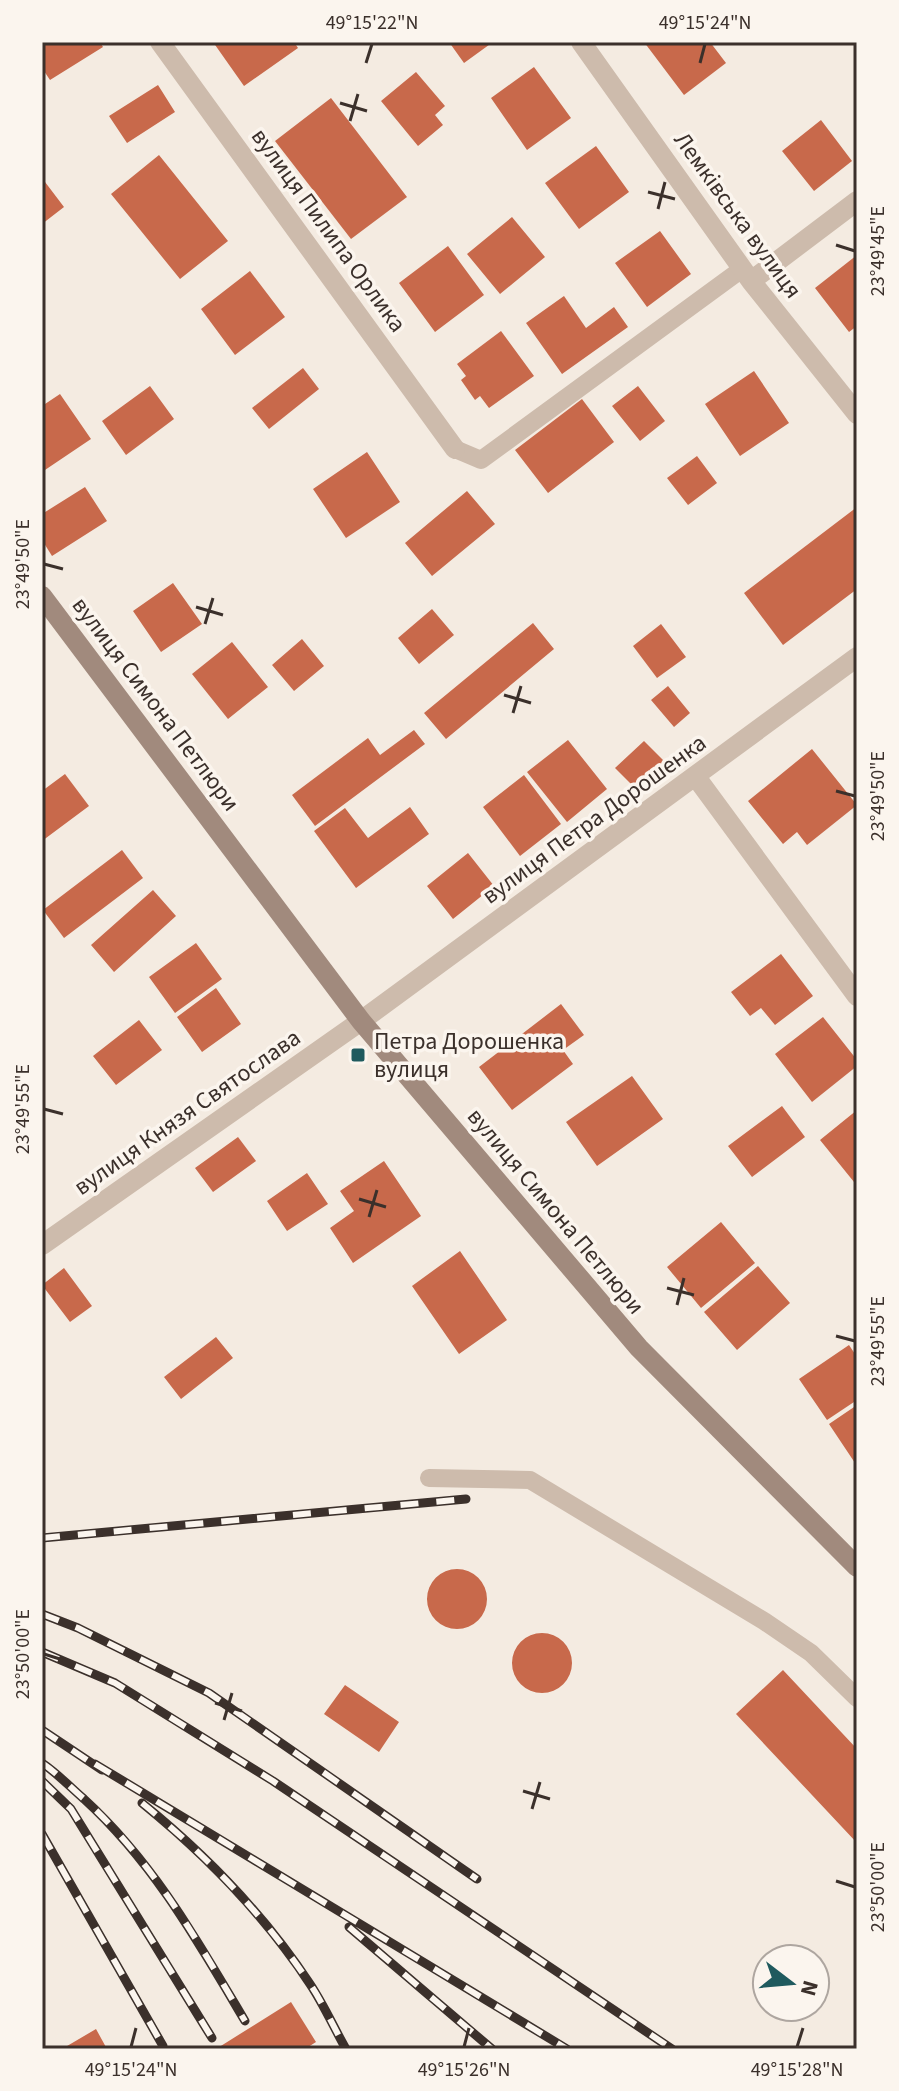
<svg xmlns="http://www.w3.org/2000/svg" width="899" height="2091" viewBox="0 0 899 2091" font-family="'Source Sans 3',sans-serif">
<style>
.building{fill:#c8694b}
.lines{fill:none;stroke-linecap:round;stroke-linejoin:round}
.service{stroke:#cdbbac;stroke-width:18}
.minor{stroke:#cdbbac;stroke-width:20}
.secondary{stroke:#a18a7d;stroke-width:20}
.rail-casing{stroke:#3b302b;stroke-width:9}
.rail{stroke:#fbf5ee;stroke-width:6;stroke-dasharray:18;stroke-linecap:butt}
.ticks{fill:none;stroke:#3b302b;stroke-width:3}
.poi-dot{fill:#1f5a5e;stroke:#fbf5ee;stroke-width:3}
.labels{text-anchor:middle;stroke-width:7;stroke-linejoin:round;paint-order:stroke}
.street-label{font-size:24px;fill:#3b302b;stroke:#fbf5ee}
.poi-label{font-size:24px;fill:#3b302b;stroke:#fbf5ee;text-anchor:start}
.neatline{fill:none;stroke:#3b302b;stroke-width:3}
.ticks-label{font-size:20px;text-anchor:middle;fill:#3b302b}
</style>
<rect width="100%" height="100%" fill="#f4ebe1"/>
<path class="building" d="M42 42H100L103 47 50 80 42 68Z
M213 42H294L298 48 244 86Z
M449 42H493L464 63Z
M644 42H710L726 63 684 95Z
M534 67 571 118 527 150 491 98Z
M416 72 445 106 435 115 443 125 418 146 381 101Z
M158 85 175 112 127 143 109 116Z
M331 98 407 197 351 239 275 141Z
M821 120 852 161 814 191 782 151Z
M596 146 629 192 579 229 545 183Z
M159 155 228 241 180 279 111 194Z
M42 178 64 207 42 224Z
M512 217 545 257 500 294 467 254Z
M660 231 691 274 647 307 615 263Z
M448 246 484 295 435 332 399 283Z
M857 255V326L849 332 815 288Z
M250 271 285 317 235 355 201 309Z
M564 296 586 328 614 307 628 327 562 374 526 323Z
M501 331 534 376 489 408 480 396 475 400 461 380 466 376 457 364Z
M303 368 319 389 269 429 252 408Z
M754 371 789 423 740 456 705 404Z
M150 386 174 419 126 455 102 421Z
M638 386 665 421 640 441 612 406Z
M60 394 91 439 42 472V406Z
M582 399 614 442 548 493 515 450Z
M367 452 400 502 346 538 313 489Z
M697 456 717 483 688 505 667 478Z
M85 487 107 521 52 556 42 540V514Z
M467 491 495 524 432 576 405 543Z
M857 507V589L783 645 744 593Z
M173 583 202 624 161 652 133 611Z
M432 609 454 635 419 664 398 638Z
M533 623 554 649 446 739 424 713Z
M661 624 686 657 657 678 633 646Z
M302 639 324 666 294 691 272 665Z
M232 642 268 687 228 719 192 674Z
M668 686 690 713 674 727 651 700Z
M414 730 425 744 315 826 292 795 368 738 380 755Z
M568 740 607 789 567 822 527 772Z
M644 741 666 763 638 791 615 768Z
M812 749 857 805 807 845 797 832 783 844 748 801Z
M65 774 89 806 42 841V791Z
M524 775 561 824 520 856 483 807Z
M410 807 429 834 356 888 314 831 345 808 368 838Z
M122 850 143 878 64 938 43 910Z
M468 853 494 886 453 919 427 886Z
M153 890 176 916 114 972 91 945Z
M196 943 222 979 175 1013 149 977Z
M781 954 813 996 775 1025 761 1008 750 1016 731 992Z
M216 988 241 1024 202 1052 177 1017Z
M561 1004 584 1035 563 1050 573 1064 512 1110 479 1067Z
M823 1017 857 1060V1066L812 1102 775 1054Z
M139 1020 162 1050 116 1085 93 1056Z
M632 1076 663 1119 597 1166 566 1122Z
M782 1106 805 1137 752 1177 728 1146Z
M857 1110V1180L854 1182 820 1140Z
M238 1137 256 1161 213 1192 195 1168Z
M384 1161 421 1216 353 1263 330 1228 354 1211 340 1191Z
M307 1173 328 1204 287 1231 267 1201Z
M721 1222 755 1263 701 1308 667 1267Z
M460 1251 507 1320 459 1354 412 1286Z
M758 1266 790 1303 737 1350 704 1312Z
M64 1268 92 1306 70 1322 42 1285Z
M216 1337 233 1358 181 1399 164 1377Z
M849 1345 857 1357V1400L827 1420 799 1379Z
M857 1405V1466L829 1424Z
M427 1599a30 30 0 1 1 60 0a30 30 0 1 1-60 0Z
M512 1663a30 30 0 1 1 60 0a30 30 0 1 1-60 0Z
M783 1670 857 1749V1843L736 1714Z
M345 1685 399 1722 379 1752 324 1714Z
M291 2002 316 2042 305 2049H216Z
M96 2029 107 2049H62Z"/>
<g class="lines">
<path class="service" d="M455 449 481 460 742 269
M429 1478 530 1480 764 1621 811 1653 857 1698"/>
<path class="minor" d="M160 42 455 449
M581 42 751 281 857 414
M751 281 857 201
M696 777 857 996
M42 1245 361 1021 857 657"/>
<path class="secondary" d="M42 596 361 1021 639 1348 857 1567"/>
<defs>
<path id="rail" d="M42 1538 466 1499
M42 1614 78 1628 209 1693 477 1879
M42 1652 115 1683 273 1781 672 2049
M42 1730 102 1770
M42 1763C57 1773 70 1787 84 1799 154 1863 197 1940 245 2021
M95 1764 567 2049
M42 1781 71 1809 212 2038
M142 1803C205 1854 265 1916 310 1984 324 2005 334 2028 346 2049
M42 1834 163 2046
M349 1927 492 2049"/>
</defs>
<use href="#rail" class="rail-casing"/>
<use href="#rail" class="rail"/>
</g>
<path class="ticks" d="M366 63 372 44M700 63 705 44M340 103 367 111M350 121 358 94M648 192 675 199M658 209 665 182M836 245 855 251M44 564 63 569M196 607 223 615M205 624 213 598M504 695 531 703M513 713 521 686M836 791 855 796M44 1109 63 1114M359 1199 386 1207M369 1217 377 1190M667 1288 694 1295M677 1305 684 1278M836 1336 855 1341M44 1654 63 1660M215 1703 242 1711M224 1720 232 1693M523 1791 550 1799M532 1809 540 1782M836 1881 855 1887M131 2047 136 2028M464 2047 469 2028M797 2047 803 2028"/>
<rect class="poi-dot" x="350" y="1047" width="16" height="16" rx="4"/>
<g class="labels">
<g class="street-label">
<text transform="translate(738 215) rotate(54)" y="8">Лемківська вулиця</text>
<text transform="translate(329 230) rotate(54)" y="8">вулиця Пилипа Орлика</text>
<text transform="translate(156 704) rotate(53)" y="8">вулиця Симона Петлюри</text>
<text transform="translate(594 819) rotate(-36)" y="8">вулиця Петра Дорошенка</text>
<text transform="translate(187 1112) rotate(-35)" y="8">вулиця Князя Святослава</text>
<text transform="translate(556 1211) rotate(50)" y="8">вулиця Симона Петлюри</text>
</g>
<g class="poi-label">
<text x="374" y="1049">Петра Дорошенка<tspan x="374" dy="28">вулиця</tspan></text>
</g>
</g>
<rect width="899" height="2091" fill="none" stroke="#fbf5ee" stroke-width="88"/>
<g transform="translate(791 1983) rotate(106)"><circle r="38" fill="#fbf5ee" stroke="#aea6a0" stroke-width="2"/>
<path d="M0-6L14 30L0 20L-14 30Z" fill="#1f5a5e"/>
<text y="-12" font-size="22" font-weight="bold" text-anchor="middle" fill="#3b302b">N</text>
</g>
<rect x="44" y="44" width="811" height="2003" class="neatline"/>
<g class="ticks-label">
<text x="372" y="29">49°15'22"N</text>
<text x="705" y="29">49°15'24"N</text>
<text transform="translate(877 251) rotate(-90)" y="7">23°49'45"E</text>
<text transform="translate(22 564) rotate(-90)" y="7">23°49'50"E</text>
<text transform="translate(877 796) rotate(-90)" y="7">23°49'50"E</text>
<text transform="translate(22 1109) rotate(-90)" y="7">23°49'55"E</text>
<text transform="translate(877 1341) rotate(-90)" y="7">23°49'55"E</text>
<text transform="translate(22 1654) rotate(-90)" y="7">23°50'00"E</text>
<text transform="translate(877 1887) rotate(-90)" y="7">23°50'00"E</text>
<text x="131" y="2076">49°15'24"N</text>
<text x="464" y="2076">49°15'26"N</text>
<text x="797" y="2076">49°15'28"N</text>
</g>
</svg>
